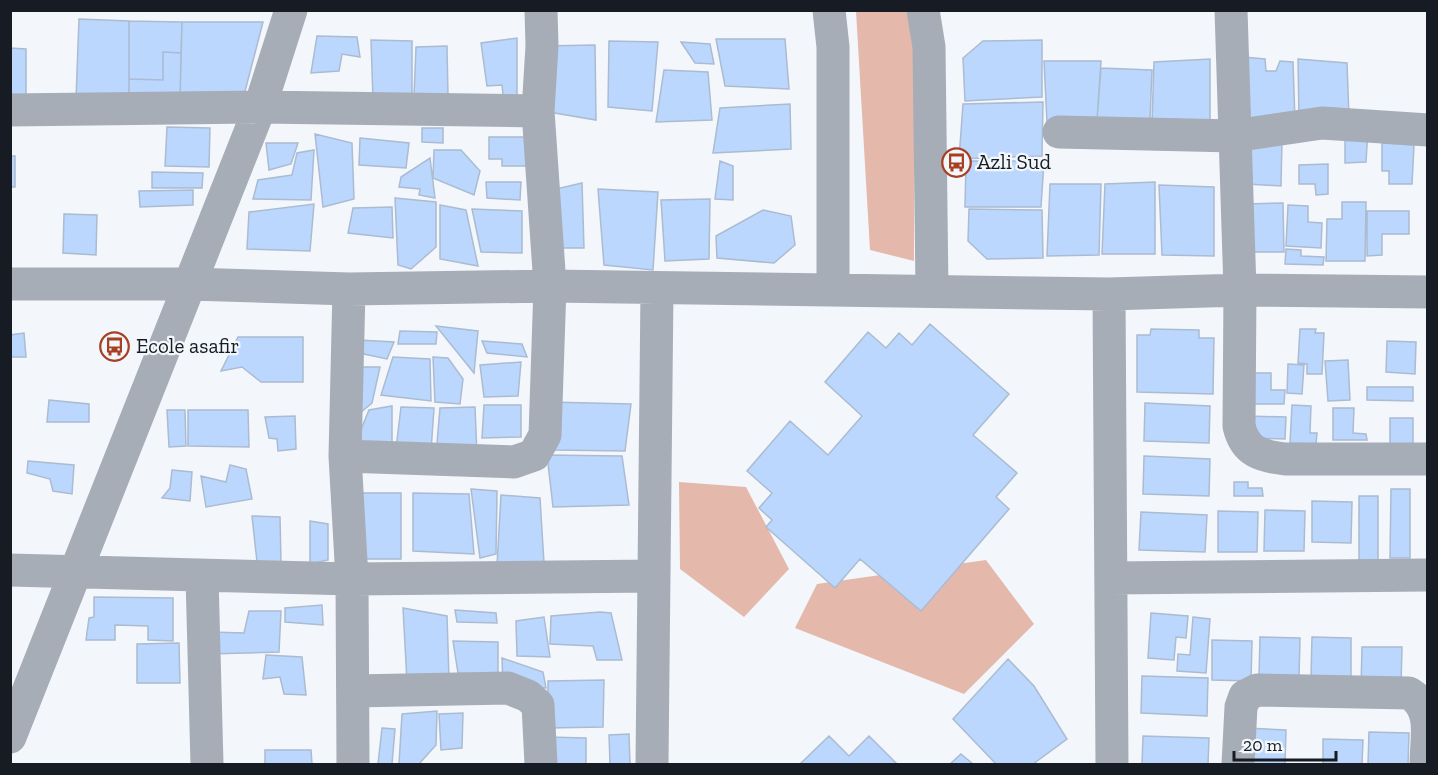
<svg xmlns="http://www.w3.org/2000/svg" width="1438" height="775" viewBox="0 0 1438 775" font-family="'Zilla Slab',serif">
<style>
.green{fill:#e4b8ab}
.building{fill:#bbd7fd;stroke:#abbbd1;stroke-width:1.5}
.lines{fill:none;stroke-linecap:round;stroke-linejoin:round}
.minor{stroke:#a6adb7;stroke-width:33}
.labels{text-anchor:middle;stroke-width:4.5;stroke-linejoin:round;paint-order:stroke}
.poi-label{font-size:21px;fill:#171c24;stroke:#f3f7fb;text-anchor:start}
</style>
<rect width="100%" height="100%" fill="#f3f7fb"/>
<path class="green" d="M856 11H914V261L870 250Z
M679 482 746 487 789 569 744 617 680 569Z
M986 560 1034 624 964 694 795 628 817 584Z"/>
<path class="building" d="M79 19 129 21V100L76 99Z
M129 21 182 22 181 53 163 52V80L129 79Z
M182 22H263L243 99 180 101Z
M317 36 357 37 360 57 342 54 339 71 311 73Z
M517 38V99L504 104 502 85 487 86 481 43Z
M716 39H785L789 89 725 86Z
M371 40 412 41V100L373 99Z
M1042 40V97L965 101 963 58 983 41Z
M609 41 658 42 652 111 608 107Z
M681 42 710 44 714 64 695 63Z
M595 45 596 120 543 111 542 46Z
M447 46 448 95 414 96 416 47Z
M10 48 26 49V98H10Z
M163 52 181 53 180 101 129 100V79L163 80Z
M1243 57 1265 59 1266 71H1276L1280 61 1293 62 1295 121 1242 123Z
M1210 59V122L1152 123 1154 62Z
M1298 59 1347 63 1349 118 1299 116Z
M1044 61H1101L1097 120 1047 122Z
M1101 68 1152 70 1150 120H1097Z
M664 70 708 72 712 120 656 122Z
M1043 102 1042 156 959 159 963 104Z
M790 104 791 149 713 153 720 108Z
M167 127 210 128 209 167 165 166Z
M422 128H443V143L422 142Z
M1345 128 1368 129 1366 162 1345 163Z
M315 134 352 143 354 199 323 207Z
M489 137H528L529 166H502V159H489Z
M360 138 409 143 406 168 359 165Z
M1246 138 1282 140 1281 186 1247 184Z
M266 143H298L291 164 269 170Z
M1382 143 1414 145 1412 184H1389V171H1382Z
M314 150 311 200 253 199 258 180 292 175 297 153Z
M434 150H461L480 171 474 195 433 178Z
M10 156H15V187H10Z
M430 158 435 198 419 195 420 189 399 187 401 177Z
M720 161 733 166V200L715 199Z
M966 161H1044L1041 207H965Z
M1328 164V194L1316 195 1315 184H1299V165Z
M152 172 203 173 202 188H152Z
M486 182H521L520 200 487 198Z
M1155 182V254H1102L1105 184Z
M582 183 584 248H551L556 189Z
M1050 184H1101L1099 255 1047 256Z
M1159 185 1214 187V256L1162 255Z
M598 189 658 192 653 270 604 265Z
M193 190V205L140 207 139 191Z
M395 198 436 202V247L411 269 398 265Z
M710 199 709 259 665 261 661 200Z
M1342 202H1366L1365 261H1326L1327 219H1342Z
M1283 203 1284 252H1247L1246 204Z
M314 204 310 251 247 249 249 212Z
M440 205 466 210 478 266 440 259Z
M1288 205 1308 206V222L1322 223 1321 248 1286 246Z
M392 207 393 238 348 233 353 208Z
M472 209 522 211V253L481 252Z
M969 209 1042 210 1043 258 987 259 968 241Z
M763 210 791 216 795 245 774 263 717 258 716 236Z
M1367 211H1409V234H1382V255L1367 256Z
M64 214 97 215 96 255 63 253Z
M1286 249 1301 250V256L1324 257 1323 265 1285 264Z
M930 324 1009 394 973 435 1017 473 996 497 1009 509 921 611 860 559 835 588 766 527 772 520 759 508 772 493 747 471 790 421 828 455 862 416 825 382 868 332 886 348 899 333 912 345Z
M436 326 478 331 474 373Z
M1151 329 1199 330V338H1214L1213 394 1137 392V335H1150Z
M1300 329H1316L1315 333H1324L1322 374H1307V364L1298 363Z
M400 331 437 332 436 344H398Z
M24 333 26 357H10V335Z
M238 337H303V382H261L242 367 221 371Z
M359 340 394 342 387 359 364 354Z
M482 341 522 344 527 357 487 353Z
M1387 341 1416 342 1415 374 1386 372Z
M393 357 430 359 431 401 381 395Z
M433 357 448 358 463 379 460 404 435 402Z
M1348 360 1350 400 1328 401 1325 361Z
M521 362 518 396 484 397 480 365Z
M1288 364 1304 365 1302 394 1287 393Z
M354 367H380L372 403 355 417Z
M1244 373H1271V390H1285L1284 404H1244Z
M1367 387H1413V401L1367 400Z
M49 400 89 404V422H47Z
M550 402 631 404 625 451 552 450Z
M1145 403 1210 406 1209 443 1144 441Z
M484 405H521V437L482 438Z
M1292 405 1311 406 1310 433H1317L1316 444 1290 443Z
M392 406V450L353 449 369 410Z
M401 407 434 408 431 451 396 449Z
M475 407 477 455H436L440 408Z
M1333 408H1354L1353 433 1366 434 1367 440H1333Z
M167 410H185L186 446 169 447Z
M188 410H248L249 447 188 446Z
M295 416 296 449 278 451 277 439 269 438 265 417Z
M1248 416 1286 417 1285 439 1248 438Z
M1390 418H1413V444L1390 445Z
M547 455 622 456 629 505 553 507Z
M1144 456 1210 459 1209 496 1143 494Z
M28 461 74 465 72 494 53 491 50 479 27 473Z
M230 465 246 469 252 499 206 507 201 476 226 482Z
M172 470 192 472 190 501 162 498 170 488Z
M1234 482H1248V488H1262L1263 496H1234Z
M471 489 497 491 496 554 480 558Z
M1391 489H1410V558H1390Z
M354 493H401V559H354Z
M413 493 469 494 474 554 413 551Z
M501 495 540 498 544 563 497 565Z
M1359 496H1378V565L1359 564Z
M1312 501 1352 502 1351 543 1312 542Z
M1265 510 1305 511 1304 551H1264Z
M1218 511 1258 512 1257 552H1218Z
M1141 512 1207 515 1205 552 1139 550Z
M252 516 280 517 281 562H257Z
M310 521 328 524V560L310 564Z
M94 597 173 598V641L148 640V626L115 625V640H86L89 618 94 617Z
M322 605 323 625 285 622V608Z
M403 608 447 616 449 678 407 682Z
M455 610 496 613 497 623 457 622Z
M249 611H281L279 652 209 654 211 632 244 633Z
M600 612 611 613 622 660H597L593 646 550 644 551 616Z
M1151 613 1188 616 1186 638 1176 637 1174 660 1148 658Z
M544 617 550 657 517 656 516 621Z
M1193 617 1210 619 1206 673 1177 671 1178 654 1190 655Z
M1260 637 1300 638 1299 678 1259 677Z
M1312 637 1351 638V678L1311 677Z
M1212 640 1252 641 1251 681 1212 680Z
M453 641 498 642V677L458 673Z
M179 643 180 683H137V644Z
M1362 647H1402L1401 687H1361Z
M266 655 302 657 306 695 284 694 280 677 263 679Z
M502 658 543 672 546 688 503 685Z
M1008 659 1034 686 1067 739 1033 764H996L953 719Z
M1142 676 1208 678 1207 716 1141 713Z
M604 680 603 727 548 728V681Z
M437 711 436 745 419 764H399L402 714Z
M463 713 462 748 441 750 439 714Z
M382 728 395 729 392 764H378Z
M1246 728 1286 730 1285 764H1246Z
M1369 732 1409 733 1408 764H1368Z
M629 734 630 764H610L609 735Z
M829 736 849 756 869 736 897 764H800Z
M1143 736 1209 738 1208 764H1142Z
M547 737 586 738V764H547Z
M1323 739 1363 740 1362 764H1323Z
M265 750H311L312 764H265Z
M961 754 973 764H950Z"/>
<g class="lines">
<path class="minor" d="M829 10 833 47V289
M923 10 929 47 932 291
M1231 10 1240 290 1239 426C1245 452 1261 456 1285 459H1428
M10 110 260 107 538 111
M1059 132 1234 136 1322 123 1428 130
M10 284H189L349 289 550 286 1109 294 1240 290 1428 292
M349 289 345 456 352 579 353 764
M1109 294 1112 764
M345 456 514 462 534 455 545 435 550 286 538 111 542 46 541 10
M10 570 352 579 654 576
M202 577 207 764
M1111 578 1428 575
M353 691 508 688 528 696 538 705 541 764
M10 737 260 107 291 10
M652 764 657 289
M1238 764 1241 707 1245 696 1257 690 1409 693C1435 709 1426 737 1426 764"/>
</g>
<defs>
<symbol id="bus-ring" viewBox="-11 -11 22 22"><circle r="9.5" fill="#f3f7fb" stroke="#a73f23" stroke-width="1.5"/><path d="M-5-6H5V4H4V6H2V4H-2V6H-4V4H-5ZM-3.5-4V0h7V-4ZM-3.5 1.2v1.5H-2V1.2ZM2 1.2v1.5H3.5V1.2Z" fill="#a73f23"/></symbol>
</defs>
<g fill-rule="evenodd">
<use href="#bus-ring" x="940" y="146" width="33" height="33"/>
<use href="#bus-ring" x="98" y="330" width="33" height="33"/>
</g>
<g class="labels">
<g class="poi-label">
<text x="977" y="169">Azli Sud</text>
<text x="136" y="353">Ecole asafir</text>
</g>
</g>
<rect width="1438" height="775" fill="none" stroke="#171c24" stroke-width="24"/>
<path d="M1234 751v9h102v-9" fill="none" stroke="#171c24" stroke-width="3"/>
<text x="1243" y="751" font-size="18" fill="#171c24" stroke="#f3f7fb" stroke-width="4.5" paint-order="stroke">20 m</text>
</svg>
